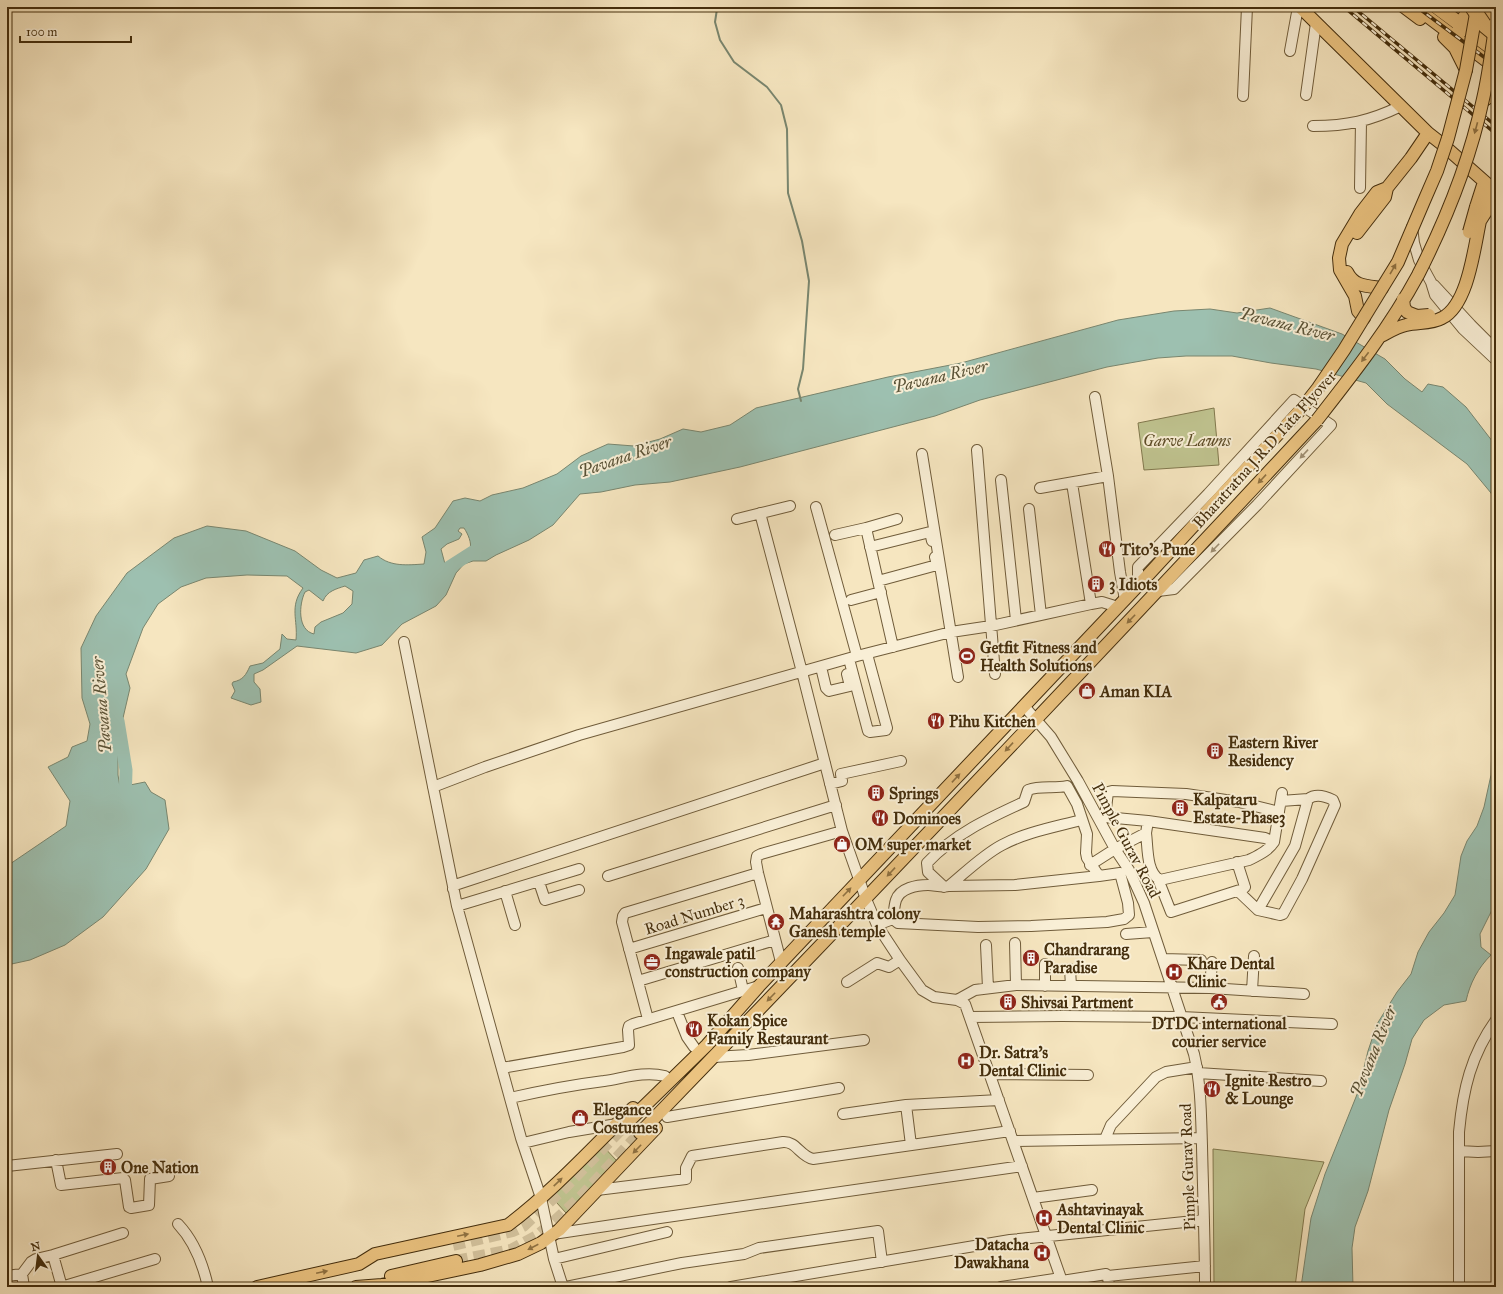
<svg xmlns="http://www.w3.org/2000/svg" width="1503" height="1294" viewBox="0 0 1503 1294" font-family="'IM FELL Great Primer',serif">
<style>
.green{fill:#c0c490;stroke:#82794e}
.water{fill:#9dc0b0;stroke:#79866f;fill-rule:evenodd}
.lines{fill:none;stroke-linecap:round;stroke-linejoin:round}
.stream{stroke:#79866f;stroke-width:2}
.river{stroke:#9dc0b0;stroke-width:13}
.major-tunnel{stroke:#d2c19c;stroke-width:12;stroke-dasharray:12 6;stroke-linecap:butt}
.minor-casing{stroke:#705c3a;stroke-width:12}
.major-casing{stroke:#442e0d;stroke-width:14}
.highway-casing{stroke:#442e0d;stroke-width:16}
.minor{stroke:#f9efd6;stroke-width:10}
.major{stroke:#ebc380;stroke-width:12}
.highway{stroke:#ebc380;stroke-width:14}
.rail-casing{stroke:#442e0d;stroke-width:3.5}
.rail{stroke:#f9efd6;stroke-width:2;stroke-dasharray:6;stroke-linecap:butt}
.major-bridge-casing{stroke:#442e0d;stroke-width:14;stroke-linecap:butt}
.highway-bridge-casing{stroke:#442e0d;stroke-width:16;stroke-linecap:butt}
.major-bridge{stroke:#ebc380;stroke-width:12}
.highway-bridge{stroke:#ebc380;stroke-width:14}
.oneway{fill:#8f7141}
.oneway2{fill:#9e8e72}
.labels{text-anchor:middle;stroke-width:4;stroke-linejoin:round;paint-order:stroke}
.park-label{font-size:16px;font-style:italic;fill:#5d4c27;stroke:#f9efd6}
.street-label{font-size:16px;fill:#442e0d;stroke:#f9efd6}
.poi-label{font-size:16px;font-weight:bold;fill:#442e0d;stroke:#f9efd6;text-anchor:start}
.water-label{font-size:17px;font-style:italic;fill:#5a5236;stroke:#f9efd6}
</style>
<rect width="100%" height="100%" fill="#f6e6c0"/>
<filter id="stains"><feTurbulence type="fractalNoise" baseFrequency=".005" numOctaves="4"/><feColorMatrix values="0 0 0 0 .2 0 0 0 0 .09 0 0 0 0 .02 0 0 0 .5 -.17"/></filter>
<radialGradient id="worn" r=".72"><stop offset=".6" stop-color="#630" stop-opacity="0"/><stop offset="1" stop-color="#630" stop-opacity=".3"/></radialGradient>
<path class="green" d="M1214 408 1219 465 1144 470 1138 423Z
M600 1143 617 1161 566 1213 547 1192Z
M1213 1149 1324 1162 1305 1209 1295 1287H1214Z"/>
<path class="water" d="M1270 308 1342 334 1385 359 1405 379 1422 392 1428 384 1443 387 1466 407 1496 446V504L1491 493 1467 464 1387 404 1366 383 1316 369 1271 363 1232 356H1186L1158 358 1107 367 980 400 935 416 740 467 670 482 635 485 601 492 580 494 553 525 529 540 496 555 486 561H473L464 564 456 573 446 595 436 606 402 624 382 645 356 653 297 646 263 670 254 674V682L260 689 261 702 251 705 231 698 235 691 232 684 233 682C243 680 246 675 250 666L263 663 280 649 282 634 287 639 296 640C298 619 289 607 303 588L287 576 247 575 206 578 181 587 158 604 143 628 126 674 130 688 123 718 118 754V775L120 787 145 782 151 792 165 800 169 829 146 869 103 917 65 945 30 960 7 965V866L66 826 70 801 48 767 68 757 72 747 87 741 90 724 82 698 81 648 96 616 127 573 174 538 207 526 246 531 295 551 321 570 337 578 356 573 364 560 378 556C391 567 408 565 424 564L426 552 422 537 435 528 453 501 465 498 480 501 492 495 523 488 557 474 581 456 608 444 634 446 660 439 683 429 701 432 730 425 756 408 888 377 961 363 1118 320 1174 311 1210 309 1237 313ZM460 528H464C468 534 472 543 470 549 467 559 454 567 445 564L441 549 447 544 459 539 462 534 458 531ZM345 586 353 591 352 604 343 613 321 622 315 627 314 634C297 630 299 604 305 592L309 590 323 601C327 591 336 589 345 586Z
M1496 721V908L1492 910 1480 934 1481 947 1491 955C1478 968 1470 983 1466 1001L1444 1005 1424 1020 1412 1039 1405 1064 1389 1110 1368 1191 1355 1227 1352 1248 1353 1287H1301L1311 1218 1325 1174 1358 1092 1368 1051 1377 1024 1397 992 1411 974 1418 952 1429 932 1444 913 1455 895 1461 856 1467 841 1477 826 1484 807 1491 775 1492 745Z"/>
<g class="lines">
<path class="stream" d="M719 7 717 9 715 22 720 40 734 62 767 87 781 105 787 129 788 193 802 241 809 281 803 369 798 389 801 401"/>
<path class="river" d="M440 573 476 550
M118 721 126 770 125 803"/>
<path class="major-tunnel" d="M453 1245 513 1231 523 1226 565 1187 629 1121
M456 1261 511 1250 537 1236 554 1222 581 1197 640 1133"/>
<defs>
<path id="minor" d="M1290 51 1298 7
M1306 95 1316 23
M1243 96 1247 7
M1313 126C1347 126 1370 121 1401 106
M1360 188 1361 121
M1412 227 1414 243 1419 260 1431 282 1435 295 1463 329 1496 360
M1434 285 1471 325 1496 350
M1095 397 1108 476 1120 572 1125 600
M977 450 995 674
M922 454 958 677
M1001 480 1016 620
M1072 483 1091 604
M1040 488 1108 476
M816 507 857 656
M1029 509 1041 615
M760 513 802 672 842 831 866 899 877 925 900 960 922 990 934 997 957 1000 965 1004 1064 1287
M737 519 790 506
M866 528 897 519
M835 535 866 528 893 647
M870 547 930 532 932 541
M878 581 937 565 935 557
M1138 586V567L1208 494 1294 400 1331 425 1257 505 1174 589 1158 591
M851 600 881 592
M404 642 457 906 521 1138 541 1198 554 1259 563 1287
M849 659 868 731 870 732 886 730 887 728 867 654
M821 667 826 688 829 691 850 686 847 674
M1024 706 1051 737 1078 781 1115 849 1129 870 1144 903 1194 1054C1201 1084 1201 1115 1202 1146 1203 1193 1205 1240 1205 1287
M830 784 842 781 841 774 901 761
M433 787 485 767 579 735 857 656 951 632 991 626 1091 604 1102 602 1118 607
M1148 821 1105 817 1108 792 1112 791 1186 794 1239 802 1279 812
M1274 842 1282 793
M1090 865 1115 849 1146 833C1148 847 1146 872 1160 880L1249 860C1259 855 1268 851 1274 842L1265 838 1148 821 1146 833
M608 876 836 805
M1158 879 1171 912 1243 889 1245 887 1237 862
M539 882 545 900 579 890
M949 886 1015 885 1099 876
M453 889 455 885 825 763
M505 891 515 925
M1238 891 1258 910 1280 915 1283 914 1302 879 1335 805 1333 800C1325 796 1316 793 1308 799
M457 906 579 869
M1258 910 1295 846 1308 799 1281 801
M893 919C894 913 894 906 896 900 900 888 917 885 928 885 935 885 942 888 949 886 966 872 983 855 1002 845 1026 832 1055 827 1081 820
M877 925 893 919 898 923 978 927 1031 926 1107 922 1124 919 1129 915 1128 903 1120 873 1099 876 1087 858 1086 853 1087 834 1077 804 1067 786C1054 789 1041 785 1028 790L1024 802C989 818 954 834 927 863L928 872 944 887
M1126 934 1153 932
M1015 943 1016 985
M986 945 988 988
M629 949 766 908
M1163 959 1201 960
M781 962 758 873 756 862 757 856 761 854 842 831
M738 968 743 990
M1070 969 1071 986
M638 981 775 940
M847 982 877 963 889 967 900 960
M1045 986V964
M1210 988 1212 962
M1252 991 1254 956
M957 1000 975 990 1016 985 1210 988 1304 994
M679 1017 687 1037 694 1047
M970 1017 1062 1016 1181 1017 1332 1024
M648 1019 622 922 623 916 625 913 758 873
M714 1057 748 1055 864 1040
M502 1068 623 1047 629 1045 628 1030 629 1026 633 1024 759 986
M1198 1073 1321 1081
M990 1074 1088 1075
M510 1098C541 1091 572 1085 604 1081 624 1078 644 1071 665 1076
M906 1105 911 1145
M843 1114 906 1105 999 1100
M667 1117 839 1088
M1105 1139 1111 1125 1156 1077 1166 1072 1197 1067
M1013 1141 1201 1138
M523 1143 569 1132 617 1124
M1459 1151 1478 1152 1496 1151
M56 1160 61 1185 123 1178 125 1180 129 1207 131 1208 149 1205 150 1179 169 1176
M7 1166 117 1154
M597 1190 686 1179V1168L692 1156 783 1142C796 1141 800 1156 813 1159L1010 1131
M1033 1198 1092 1190
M178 1224C194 1241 203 1264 208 1287
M553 1234 646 1220 1022 1166
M53 1255 62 1287
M554 1259 667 1232
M22 1274 24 1287
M7 1276 22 1274 31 1262 36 1259 53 1255 123 1233
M1062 1281 1106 1274
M61 1287 155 1259
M566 1287 682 1263 744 1254 759 1248 878 1231 882 1262
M731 1287 1010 1240 1204 1220
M1001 1287 1061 1278
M1109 1287 1108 1276 1205 1266
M1459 1287V1132C1463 1089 1471 1055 1496 1020"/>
<path id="major" d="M1300 7 1428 133 1442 144 1494 190 1485 213
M1404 7 1420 19
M1415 7 1496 68
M1444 37 1455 48 1466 70
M1483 101 1496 92
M1476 207 1484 182
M1357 233 1385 197 1387 188
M1347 272C1354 287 1368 286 1382 288
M1364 318 1358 311 1355 296 1340 270 1339 258 1342 244 1360 214 1377 192 1387 188 1411 158 1428 133
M629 1121 707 1045 759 986 1149 574 1303 407
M640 1133C868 897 1094 660 1317 420
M391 1276 456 1261
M257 1287 359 1264 375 1254 508 1225C553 1191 592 1148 633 1108
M356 1287 382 1285 409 1280 480 1265 518 1254 541 1243 559 1230 656 1128"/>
<path id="highway" d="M1437 7 1496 51
M1469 21 1496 9
M1456 38 1465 17"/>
</defs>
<use href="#minor" class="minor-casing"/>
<use href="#major" class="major-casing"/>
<use href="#highway" class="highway-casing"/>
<use href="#minor" class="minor"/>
<use href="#major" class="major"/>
<use href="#highway" class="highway"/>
<defs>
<path id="rail" d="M1344 7 1496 134
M1353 7 1496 126
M1417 7 1496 66"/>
</defs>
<use href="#rail" class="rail-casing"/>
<use href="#rail" class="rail"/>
<defs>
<path id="major-bridge" d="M1469 232 1476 207
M1403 299 1404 307 1407 312 1417 316 1429 315
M1381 336C1389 332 1397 327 1406 325 1418 322 1431 324 1442 318 1468 305 1474 249 1480 221L1485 213
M1303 407 1318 388 1344 350 1382 288 1398 262 1424 201 1437 171 1448 138 1466 70 1477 8
M1317 420C1353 374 1390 327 1418 275 1446 220 1470 160 1483 99 1489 73 1492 47 1496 21"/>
<path id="highway-bridge" d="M1472 7 1485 26 1496 35"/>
</defs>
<use href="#major-bridge" class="major-bridge-casing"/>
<use href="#highway-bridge" class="highway-bridge-casing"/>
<use href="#major-bridge" class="major-bridge"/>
<use href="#highway-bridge" class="highway-bridge"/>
</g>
<defs><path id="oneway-solid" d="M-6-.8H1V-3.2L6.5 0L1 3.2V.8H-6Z"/></defs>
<g class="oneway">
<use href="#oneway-solid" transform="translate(1476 128) rotate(105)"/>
<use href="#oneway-solid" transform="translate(1393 269) rotate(-60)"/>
<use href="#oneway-solid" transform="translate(1365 357) rotate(127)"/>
<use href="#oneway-solid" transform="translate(1262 479) rotate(133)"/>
<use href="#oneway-solid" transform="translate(1131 619) rotate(134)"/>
<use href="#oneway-solid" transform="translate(1009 747) rotate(133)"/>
<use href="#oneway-solid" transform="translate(956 778) rotate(-47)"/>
<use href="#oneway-solid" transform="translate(891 872) rotate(133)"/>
<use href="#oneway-solid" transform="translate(847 892) rotate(-46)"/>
<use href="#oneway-solid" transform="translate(771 997) rotate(134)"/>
<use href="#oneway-solid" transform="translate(637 1149) rotate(134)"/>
<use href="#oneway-solid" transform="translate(558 1182) rotate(-44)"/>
<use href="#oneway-solid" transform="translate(463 1235) rotate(-12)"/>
<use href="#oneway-solid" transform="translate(533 1247) rotate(153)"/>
<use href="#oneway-solid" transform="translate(322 1272) rotate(-12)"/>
</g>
<g class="oneway2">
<use href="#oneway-solid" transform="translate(1304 454) rotate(133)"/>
<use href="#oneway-solid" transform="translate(1215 548) rotate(134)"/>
</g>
<defs>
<symbol id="restaurant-disc" viewBox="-11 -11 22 22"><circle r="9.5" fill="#8f2418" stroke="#f9efd6"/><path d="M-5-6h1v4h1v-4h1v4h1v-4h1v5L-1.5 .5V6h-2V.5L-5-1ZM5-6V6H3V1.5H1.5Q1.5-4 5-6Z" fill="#fff"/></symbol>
<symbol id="building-disc" viewBox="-11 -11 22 22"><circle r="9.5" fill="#8f2418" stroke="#f9efd6"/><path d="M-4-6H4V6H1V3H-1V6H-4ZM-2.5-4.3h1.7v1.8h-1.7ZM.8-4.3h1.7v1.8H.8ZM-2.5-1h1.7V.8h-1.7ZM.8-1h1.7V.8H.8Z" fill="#fff"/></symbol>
<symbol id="stadium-disc" viewBox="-11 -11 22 22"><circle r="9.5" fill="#8f2418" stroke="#f9efd6"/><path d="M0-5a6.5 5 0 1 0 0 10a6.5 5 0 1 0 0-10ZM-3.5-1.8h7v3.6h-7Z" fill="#fff"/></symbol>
<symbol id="shop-disc" viewBox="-11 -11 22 22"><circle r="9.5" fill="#8f2418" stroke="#f9efd6"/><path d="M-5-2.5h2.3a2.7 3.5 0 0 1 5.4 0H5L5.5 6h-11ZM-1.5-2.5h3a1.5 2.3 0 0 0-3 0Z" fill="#fff"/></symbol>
<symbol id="temple-disc" viewBox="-11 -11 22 22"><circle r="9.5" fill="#8f2418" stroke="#f9efd6"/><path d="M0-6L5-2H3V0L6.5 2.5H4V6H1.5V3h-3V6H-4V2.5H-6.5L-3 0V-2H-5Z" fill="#fff"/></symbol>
<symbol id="office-disc" viewBox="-11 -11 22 22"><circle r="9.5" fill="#8f2418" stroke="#f9efd6"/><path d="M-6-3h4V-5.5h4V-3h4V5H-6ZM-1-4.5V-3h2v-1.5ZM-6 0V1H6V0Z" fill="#fff"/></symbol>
<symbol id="hospital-disc" viewBox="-11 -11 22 22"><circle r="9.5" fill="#8f2418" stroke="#f9efd6"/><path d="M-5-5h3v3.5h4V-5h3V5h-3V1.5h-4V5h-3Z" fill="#fff"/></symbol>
<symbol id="civic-disc" viewBox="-11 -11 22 22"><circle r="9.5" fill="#8f2418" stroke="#f9efd6"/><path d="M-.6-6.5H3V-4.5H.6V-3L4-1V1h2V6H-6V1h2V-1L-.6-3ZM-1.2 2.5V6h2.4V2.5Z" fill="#fff"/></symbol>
</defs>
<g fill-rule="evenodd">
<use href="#restaurant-disc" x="1097" y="539" width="20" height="20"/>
<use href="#building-disc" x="1086" y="574" width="20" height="20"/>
<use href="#stadium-disc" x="957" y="646" width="20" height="20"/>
<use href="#shop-disc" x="1077" y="681" width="20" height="20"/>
<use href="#restaurant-disc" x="926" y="711" width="20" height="20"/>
<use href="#building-disc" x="1205" y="741" width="20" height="20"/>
<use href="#building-disc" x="866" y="783" width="20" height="20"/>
<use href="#building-disc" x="1170" y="798" width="20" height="20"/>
<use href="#restaurant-disc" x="870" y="808" width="20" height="20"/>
<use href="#shop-disc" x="832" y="834" width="20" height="20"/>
<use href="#temple-disc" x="766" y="912" width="20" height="20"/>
<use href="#building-disc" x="1021" y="948" width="20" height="20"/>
<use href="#office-disc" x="642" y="952" width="20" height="20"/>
<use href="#hospital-disc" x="1164" y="962" width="20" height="20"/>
<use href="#building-disc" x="998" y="992" width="20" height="20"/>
<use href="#civic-disc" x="1209" y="992" width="20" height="20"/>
<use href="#restaurant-disc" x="684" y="1019" width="20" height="20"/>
<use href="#hospital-disc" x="956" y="1051" width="20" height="20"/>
<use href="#restaurant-disc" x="1202" y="1079" width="20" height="20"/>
<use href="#shop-disc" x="570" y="1108" width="20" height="20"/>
<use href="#building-disc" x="98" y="1157" width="20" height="20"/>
<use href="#hospital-disc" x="1034" y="1208" width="20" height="20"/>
<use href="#hospital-disc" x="1032" y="1243" width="20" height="20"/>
</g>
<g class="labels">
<g class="park-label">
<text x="1187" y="446">Garve Lawns</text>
</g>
<g class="street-label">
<text transform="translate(1264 449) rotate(-48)" y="6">Bharatratna J.R.D Tata Flyover</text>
<text transform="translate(1127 840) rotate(62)" y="6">Pimple Gurav Road</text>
<text transform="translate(694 914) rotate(-17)" y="6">Road Number 3</text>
<text transform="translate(1187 1167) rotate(-92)" y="6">Pimple Gurav Road</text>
</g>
<g class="poi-label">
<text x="1120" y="555">Tito's Pune</text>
<text x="1109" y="590">3 Idiots</text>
<text x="980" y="653">Getfit Fitness and<tspan x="980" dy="18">Health Solutions</tspan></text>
<text x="1100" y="697">Aman KIA</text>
<text x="949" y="727">Pihu Kitchen</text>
<text x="1228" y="748">Eastern River<tspan x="1228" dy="18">Residency</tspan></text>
<text x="889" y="799">Springs</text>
<text x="1193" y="805">Kalpataru<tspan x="1193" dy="18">Estate-Phase3</tspan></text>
<text x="893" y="824">Dominoes</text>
<text x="855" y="850">OM super market</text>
<text x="789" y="919">Maharashtra colony<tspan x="789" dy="18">Ganesh temple</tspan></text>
<text x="1044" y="955">Chandrarang<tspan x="1044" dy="18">Paradise</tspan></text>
<text x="665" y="959">Ingawale patil<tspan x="665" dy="18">construction company</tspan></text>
<text x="1187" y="969">Khare Dental<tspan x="1187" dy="18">Clinic</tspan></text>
<text x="1021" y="1008">Shivsai Partment</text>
<text x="707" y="1026">Kokan Spice<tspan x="707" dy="18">Family Restaurant</tspan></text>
<text x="1219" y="1029" text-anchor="middle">DTDC international<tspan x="1219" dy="18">courier service</tspan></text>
<text x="979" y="1058">Dr. Satra's<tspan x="979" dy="18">Dental Clinic</tspan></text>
<text x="1225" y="1086">Ignite Restro<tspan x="1225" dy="18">&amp; Lounge</tspan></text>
<text x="593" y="1115">Elegance<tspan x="593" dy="18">Costumes</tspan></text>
<text x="121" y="1173">One Nation</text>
<text x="1057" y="1215">Ashtavinayak<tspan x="1057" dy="18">Dental Clinic</tspan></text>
<text x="1029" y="1250" text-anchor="end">Datacha<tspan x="1029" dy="18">Dawakhana</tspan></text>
</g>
<g class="water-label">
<text transform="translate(1287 324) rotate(14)" y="6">Pavana River</text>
<text transform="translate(940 376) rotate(-13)" y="6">Pavana River</text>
<text transform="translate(625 456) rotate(-19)" y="6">Pavana River</text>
<text transform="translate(101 705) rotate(-95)" y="6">Pavana River</text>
<text transform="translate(1373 1051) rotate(-68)" y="6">Pavana River</text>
</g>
</g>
<rect width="1503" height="1294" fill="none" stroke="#f6e6c0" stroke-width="24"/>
<rect x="8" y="8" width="1487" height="1278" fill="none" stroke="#442e0d" stroke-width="2"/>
<rect x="12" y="12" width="1479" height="1270" fill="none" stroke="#442e0d"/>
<g transform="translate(38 1256) rotate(346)" stroke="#f9efd6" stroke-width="3" paint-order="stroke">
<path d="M0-3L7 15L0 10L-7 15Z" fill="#442e0d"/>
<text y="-6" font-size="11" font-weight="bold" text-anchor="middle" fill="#442e0d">N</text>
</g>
<path d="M20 36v6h111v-6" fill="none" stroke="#442e0d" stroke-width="2"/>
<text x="26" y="36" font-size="12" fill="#442e0d" stroke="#f9efd6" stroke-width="3" paint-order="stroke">100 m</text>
<rect width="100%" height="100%" filter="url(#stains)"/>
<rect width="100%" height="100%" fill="url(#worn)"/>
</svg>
